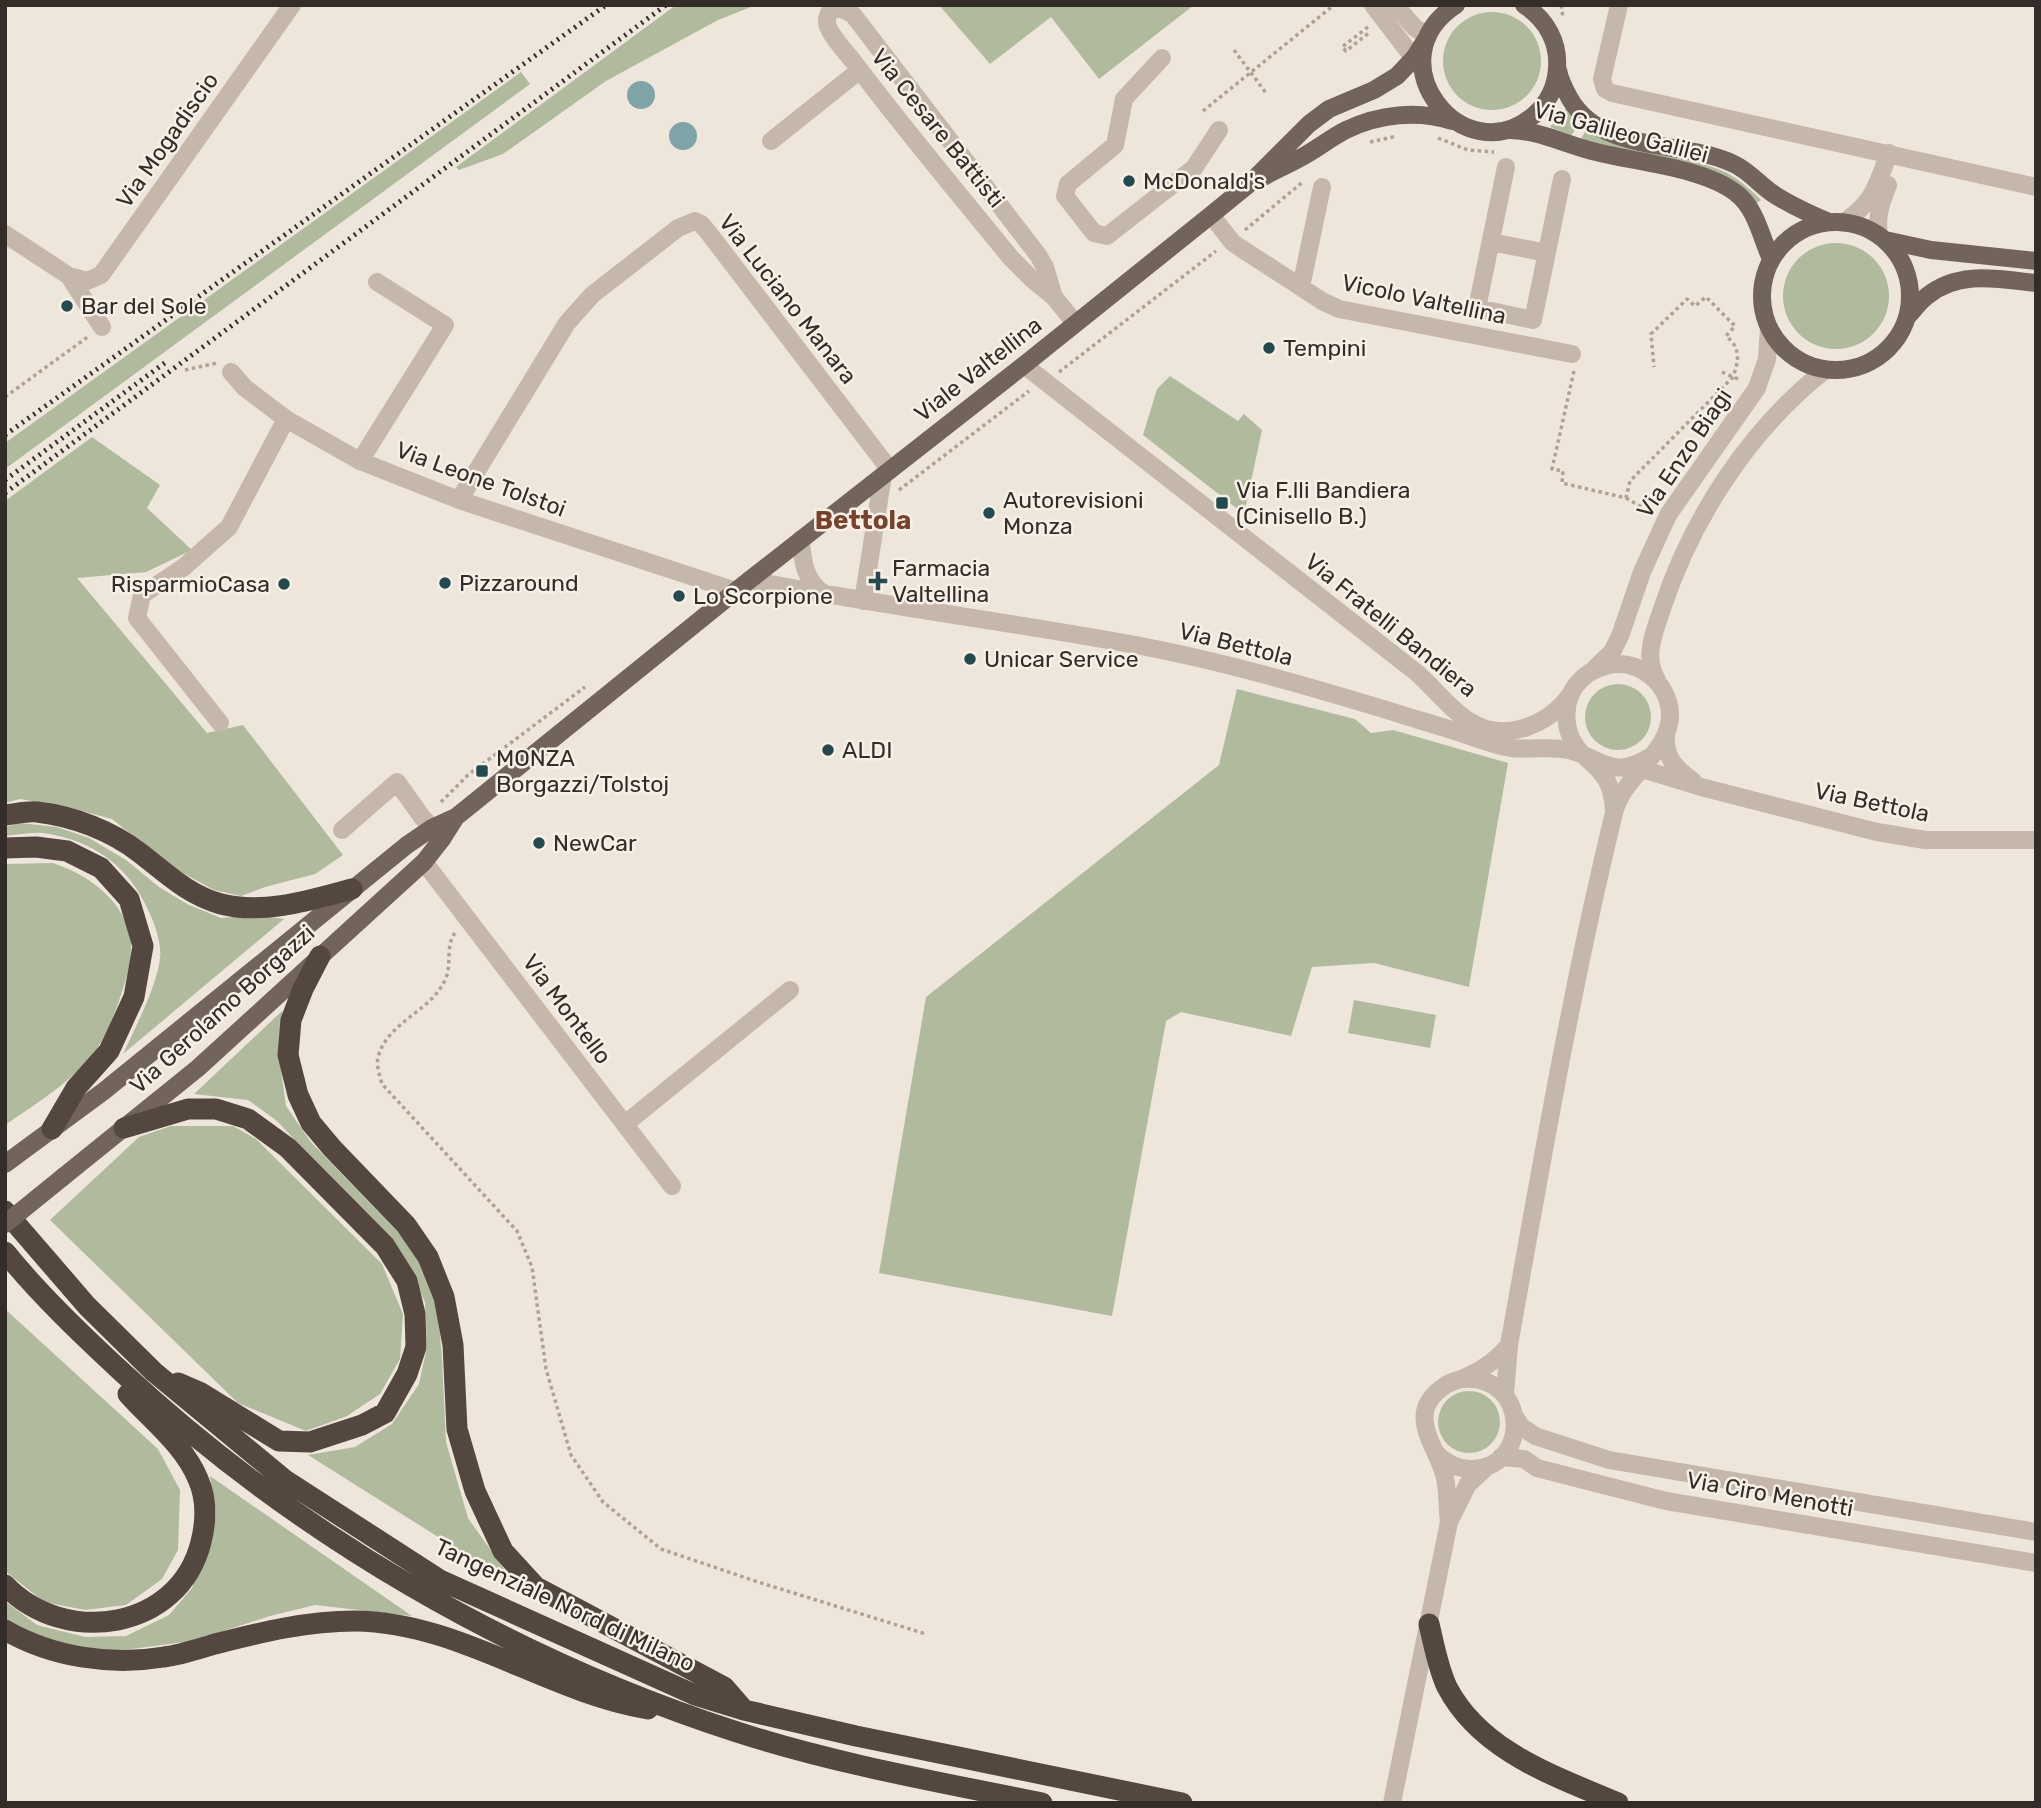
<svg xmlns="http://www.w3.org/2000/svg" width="2041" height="1808" viewBox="0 0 2041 1808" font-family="Rubik,sans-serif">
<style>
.green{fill:#b0bb9d}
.water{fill:#7ea4a8}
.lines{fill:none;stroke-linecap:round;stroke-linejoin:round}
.path{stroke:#b0a193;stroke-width:3.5;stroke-dasharray:3.5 3.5;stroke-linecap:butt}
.minor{stroke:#c5b7a9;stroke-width:18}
.major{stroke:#73645b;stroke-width:18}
.highway{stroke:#534740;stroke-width:21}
.rail{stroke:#332c28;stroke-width:5;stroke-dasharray:2 5;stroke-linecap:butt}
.major-bridge{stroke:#73645b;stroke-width:18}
.poi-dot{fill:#224a4f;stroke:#f7f0e7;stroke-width:2.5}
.labels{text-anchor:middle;stroke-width:5;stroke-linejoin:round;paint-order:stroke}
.street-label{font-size:23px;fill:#332c28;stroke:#f7f0e7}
.poi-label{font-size:23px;fill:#332c28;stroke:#f7f0e7;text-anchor:start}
.quarter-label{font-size:26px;font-weight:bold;fill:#78412b;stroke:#f7f0e7}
</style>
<rect width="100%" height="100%" fill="#eee6db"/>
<path class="green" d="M676 5H756L718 20 606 81 503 154 459 170 456 167Z
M939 5H1194L1099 79 1051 17 990 64Z
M1443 61a49 49 0 1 1 98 0a49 49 0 1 1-98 0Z
M521 72 530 84 5 469V443Z
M1565 109 1579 124 1571 136 1550 127Z
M1586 130C1629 156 1682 152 1727 173 1740 180 1751 190 1761 200L1755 204 1581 139Z
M1783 296a53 53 0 1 1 106 0a53 53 0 1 1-106 0Z
M1170 376 1238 421 1244 414 1262 430 1244 514 1143 435 1157 389Z
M92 437 160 485 147 508 192 550 146 572 77 578 207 733 243 725 343 855 315 874 265 887 241 896 214 890 172 867 112 819 63 806 20 799 5 803V501Z
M1585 717a33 33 0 1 1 66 0a33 33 0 1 1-66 0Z
M1237 689 1355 719 1371 733 1393 730 1508 763 1469 987 1374 963 1312 967 1291 1036 1181 1012 1166 1021 1112 1316 879 1273 926 997 1219 765Z
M20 823 57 827 89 838 126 860 159 887 187 904 221 918 256 915 284 919 123 1054C136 1026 156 988 160 959 162 945 155 924 149 912 129 866 93 840 43 833 31 832 17 835 5 836V827Z
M53 863C89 875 127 902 131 943 132 962 125 983 119 1001 113 1017 106 1036 96 1050 72 1082 37 1103 5 1125V864Z
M1354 1000 1436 1015 1430 1048 1348 1033Z
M282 1011 280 1063 286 1106 310 1141 415 1250 437 1298 442 1358 446 1442 468 1518 516 1586 308 1455 355 1447 392 1424 419 1384 427 1347 425 1302 402 1254 277 1121 248 1100 194 1094Z
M171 1126H233L256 1139 382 1264 403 1314 400 1359 380 1394 347 1416 306 1431 238 1403 50 1220 139 1137Z
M5 1309 158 1449 180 1490 178 1550 162 1579 126 1605 85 1610 44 1602 5 1571Z
M1438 1422a31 31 0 1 1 62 0a31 31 0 1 1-62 0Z
M210 1476 412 1616 315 1605 270 1616 192 1641 109 1652 54 1644 5 1619V1601L37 1625 85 1637 126 1636 169 1615 192 1588 208 1547 216 1514Z"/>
<path class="water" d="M627 95a14 14 0 1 1 28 0a14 14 0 1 1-28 0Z
M669 136a14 14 0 1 1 28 0a14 14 0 1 1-28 0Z"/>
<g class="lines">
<path class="path" d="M1561 5 1563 17
M1368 27 1342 47 1346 51 1370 32
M1234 50 1266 93
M1203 111 1334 5
M1438 138 1468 150 1494 152
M1370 142 1397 136
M1245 230 1304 181
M185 370 217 363
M1574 371 1552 469 1563 471 1562 483 1626 498 1630 481 1733 377C1739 360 1741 348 1726 336L1735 326 1706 297 1695 306 1687 299 1651 334 1654 367
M1059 372 1216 251
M1722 372 1740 380
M5 397 89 336
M899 490 1029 391
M1626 498 1645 509
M441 802 468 775 585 687
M455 933C446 945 451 961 447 975 434 1012 389 1019 378 1057 376 1065 380 1077 382 1084L517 1231 532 1267 546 1369 571 1455 603 1502 661 1549 758 1582 926 1634"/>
<path class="minor" d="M1373 5 1422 69
M1395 5 1415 28 1428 36
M1619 5 1602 79 1605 89 1612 93 2036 187
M1162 58 1124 99 1115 145 1068 184 1065 196 1094 233 1107 236 1194 168 1219 130
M771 141 860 70
M1506 167 1477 308 1533 320 1562 179
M1211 215 1233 243 1322 301 1339 309 1572 354
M1843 223C1874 202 1876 187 1889 153
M5 234 69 276 87 281 101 275 292 5
M1879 235C1876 216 1881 203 1888 185
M1491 242 1547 253
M69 276 102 327
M1301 287 1322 187
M1054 297 1045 267 1038 255 854 16C845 8 828 3 827 21 826 32 849 55 856 65 905 130 958 193 1010 257L1032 279 1054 297 1075 323
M1024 365 1417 673C1435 689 1452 712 1474 724 1507 742 1549 724 1570 695
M231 372 245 388 286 419 360 461 459 500 736 591
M360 461 445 325 377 282
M459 500 567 323 592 295 678 228 695 221 701 224 708 232 890 470
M801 539C802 560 805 583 825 594
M749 580C872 604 996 620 1119 642 1211 658 1301 684 1390 711 1414 719 1437 725 1461 733 1478 739 1494 745 1511 748 1530 750 1551 746 1569 750 1601 758 1612 780 1648 758
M863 601 883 475
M1595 668 1612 652 1620 636 1642 572 1668 515 1757 388 1767 359 1769 328
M1657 680C1643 657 1654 633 1662 609 1692 518 1749 430 1825 370
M220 723 137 618 142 595 184 567 229 527 286 419
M1666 735C1664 757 1676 769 1693 781
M1632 766 1701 787 1877 832 1925 840H2036
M342 830 397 782 422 817 442 839
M424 862 672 1186
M625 1124 790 990
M1505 1394 1509 1345C1541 1167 1571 989 1614 813 1623 775 1671 752 1670 714 1669 683 1639 659 1609 665 1595 668 1582 676 1574 688 1563 706 1564 731 1577 748 1586 759 1598 766 1606 779 1611 788 1613 798 1614 809
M1515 1417 1521 1426 1535 1436 1609 1460 2036 1532
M1436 1453C1445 1463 1456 1468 1469 1469 1531 1471 1531 1374 1462 1379
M1501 1457 1524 1459 1537 1468 1666 1501 2036 1563
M1449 1522 1468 1484 1488 1466
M1392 1803 1449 1522C1447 1508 1448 1492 1445 1478 1438 1446 1402 1413 1446 1385 1452 1381 1460 1380 1466 1377 1484 1369 1497 1360 1509 1345"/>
<path class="major" d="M1456 5C1372 59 1463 176 1534 115 1548 103 1556 86 1557 68 1559 42 1546 19 1524 5
M1558 70C1560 81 1565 90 1570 99 1603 155 1682 139 1734 164 1749 171 1759 184 1772 193 1790 205 1810 214 1829 222
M1509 130C1538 130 1564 144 1592 151 1633 162 1703 167 1736 193 1756 208 1761 237 1771 259
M1261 178C1274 171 1287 165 1300 158 1316 150 1330 138 1346 130 1379 114 1418 110 1452 121
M1762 296a74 74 0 1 1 148 0a74 74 0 1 1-148 0Z
M1885 240 1931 250 2036 261
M1908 316C1914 310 1920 301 1927 296 1959 270 1998 279 2036 283
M5 1164 104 1091 407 845 432 828 456 817 742 586 1024 365 1211 215 1249 184 1309 124 1329 109 1374 90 1397 76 1414 58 1428 36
M63 1177 198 1068 424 862 442 839 456 817"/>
<path class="highway" d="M5 815C15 814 27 811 37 812 73 816 112 831 140 853 166 873 188 895 221 904 264 915 311 900 352 889
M5 848 36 847 67 851 101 868 129 899 143 946 134 997 109 1051 76 1088 52 1129
M320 956 303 989 291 1020 288 1055 298 1095 311 1123 332 1148 406 1225 428 1257 444 1297 453 1345 457 1429 475 1491 503 1551 536 1587 724 1687 744 1710
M124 1128 188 1109H216L248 1119 288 1148 385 1246 407 1281 415 1314 416 1347 407 1374 385 1413 362 1425 310 1442 279 1441 201 1393 178 1383
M5 1211 87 1306 154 1372 285 1480 440 1580 695 1695 744 1710 856 1736 1182 1803
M5 1252C40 1295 82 1335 123 1373 298 1535 509 1658 737 1732 836 1764 939 1782 1042 1803
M5 1585C64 1647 179 1631 201 1542 206 1522 207 1499 198 1479 184 1445 152 1421 128 1394
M1429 1624C1434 1645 1438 1668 1447 1687 1481 1752 1555 1776 1618 1803
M5 1630C52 1657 110 1666 164 1657 181 1655 198 1649 215 1644 262 1632 307 1621 355 1621 459 1622 547 1692 648 1709"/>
<path class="rail" d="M5 435 606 5
M5 480 166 362
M5 493 666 5"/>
<path class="major-bridge" d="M5 1224 63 1177"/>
</g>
<g class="poi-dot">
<circle cx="1129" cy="181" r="7"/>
<circle cx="67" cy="306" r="7"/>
<circle cx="1269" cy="348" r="7"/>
<rect x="1215" y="496" width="14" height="14" rx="3.5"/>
<circle cx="989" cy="513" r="7"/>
<path d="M874.5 570.5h7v7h7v7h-7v7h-7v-7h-7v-7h7z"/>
<circle cx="445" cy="583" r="7"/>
<circle cx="284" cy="584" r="7"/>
<circle cx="679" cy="596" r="7"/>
<circle cx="970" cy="659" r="7"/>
<circle cx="828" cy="750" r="7"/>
<rect x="475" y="764" width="14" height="14" rx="3.5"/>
<circle cx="539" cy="843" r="7"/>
</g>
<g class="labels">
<g class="street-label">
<text transform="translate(938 128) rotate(51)" y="8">Via Cesare Battisti</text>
<text transform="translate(1621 132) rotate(15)" y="8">Via Galileo Galilei</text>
<text transform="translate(167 140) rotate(-55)" y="8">Via Mogadiscio</text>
<text transform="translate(788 299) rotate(52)" y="8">Via Luciano Manara</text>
<text transform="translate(1424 299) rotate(12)" y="8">Vicolo Valtellina</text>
<text transform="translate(978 369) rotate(-38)" y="8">Viale Valtellina</text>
<text transform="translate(1684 453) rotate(-56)" y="8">Via Enzo Biagi</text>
<text transform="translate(481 479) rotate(20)" y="8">Via Leone Tolstoi</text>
<text transform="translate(1391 625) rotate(39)" y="8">Via Fratelli Bandiera</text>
<text transform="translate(1236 644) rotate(14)" y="8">Via Bettola</text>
<text transform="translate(1872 802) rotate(12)" y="8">Via Bettola</text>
<text transform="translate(222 1009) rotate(-42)" y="8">Via Gerolamo Borgazzi</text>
<text transform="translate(567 1009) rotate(53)" y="8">Via Montello</text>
<text transform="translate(1770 1494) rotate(10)" y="8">Via Ciro Menotti</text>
<text transform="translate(565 1605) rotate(25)" y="8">Tangenziale Nord di Milano</text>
</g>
<g class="poi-label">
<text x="1143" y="189">McDonald's</text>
<text x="81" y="314">Bar del Sole</text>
<text x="1283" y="356">Tempini</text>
<text x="1236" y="498">Via F.lli Bandiera<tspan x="1236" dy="26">(Cinisello B.)</tspan></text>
<text x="1003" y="508">Autorevisioni<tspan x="1003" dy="26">Monza</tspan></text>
<text x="892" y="576">Farmacia<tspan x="892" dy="26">Valtellina</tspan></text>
<text x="459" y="591">Pizzaround</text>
<text x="270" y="592" text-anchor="end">RisparmioCasa</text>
<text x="693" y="604">Lo Scorpione</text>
<text x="984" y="667">Unicar Service</text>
<text x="842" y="758">ALDI</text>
<text x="496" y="766">MONZA<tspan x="496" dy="26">Borgazzi/Tolstoj</tspan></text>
<text x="553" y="851">NewCar</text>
</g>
<g class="quarter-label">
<text x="863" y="529">Bettola</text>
</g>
</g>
<rect width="2041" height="1808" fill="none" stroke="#332c28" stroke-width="14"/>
</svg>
